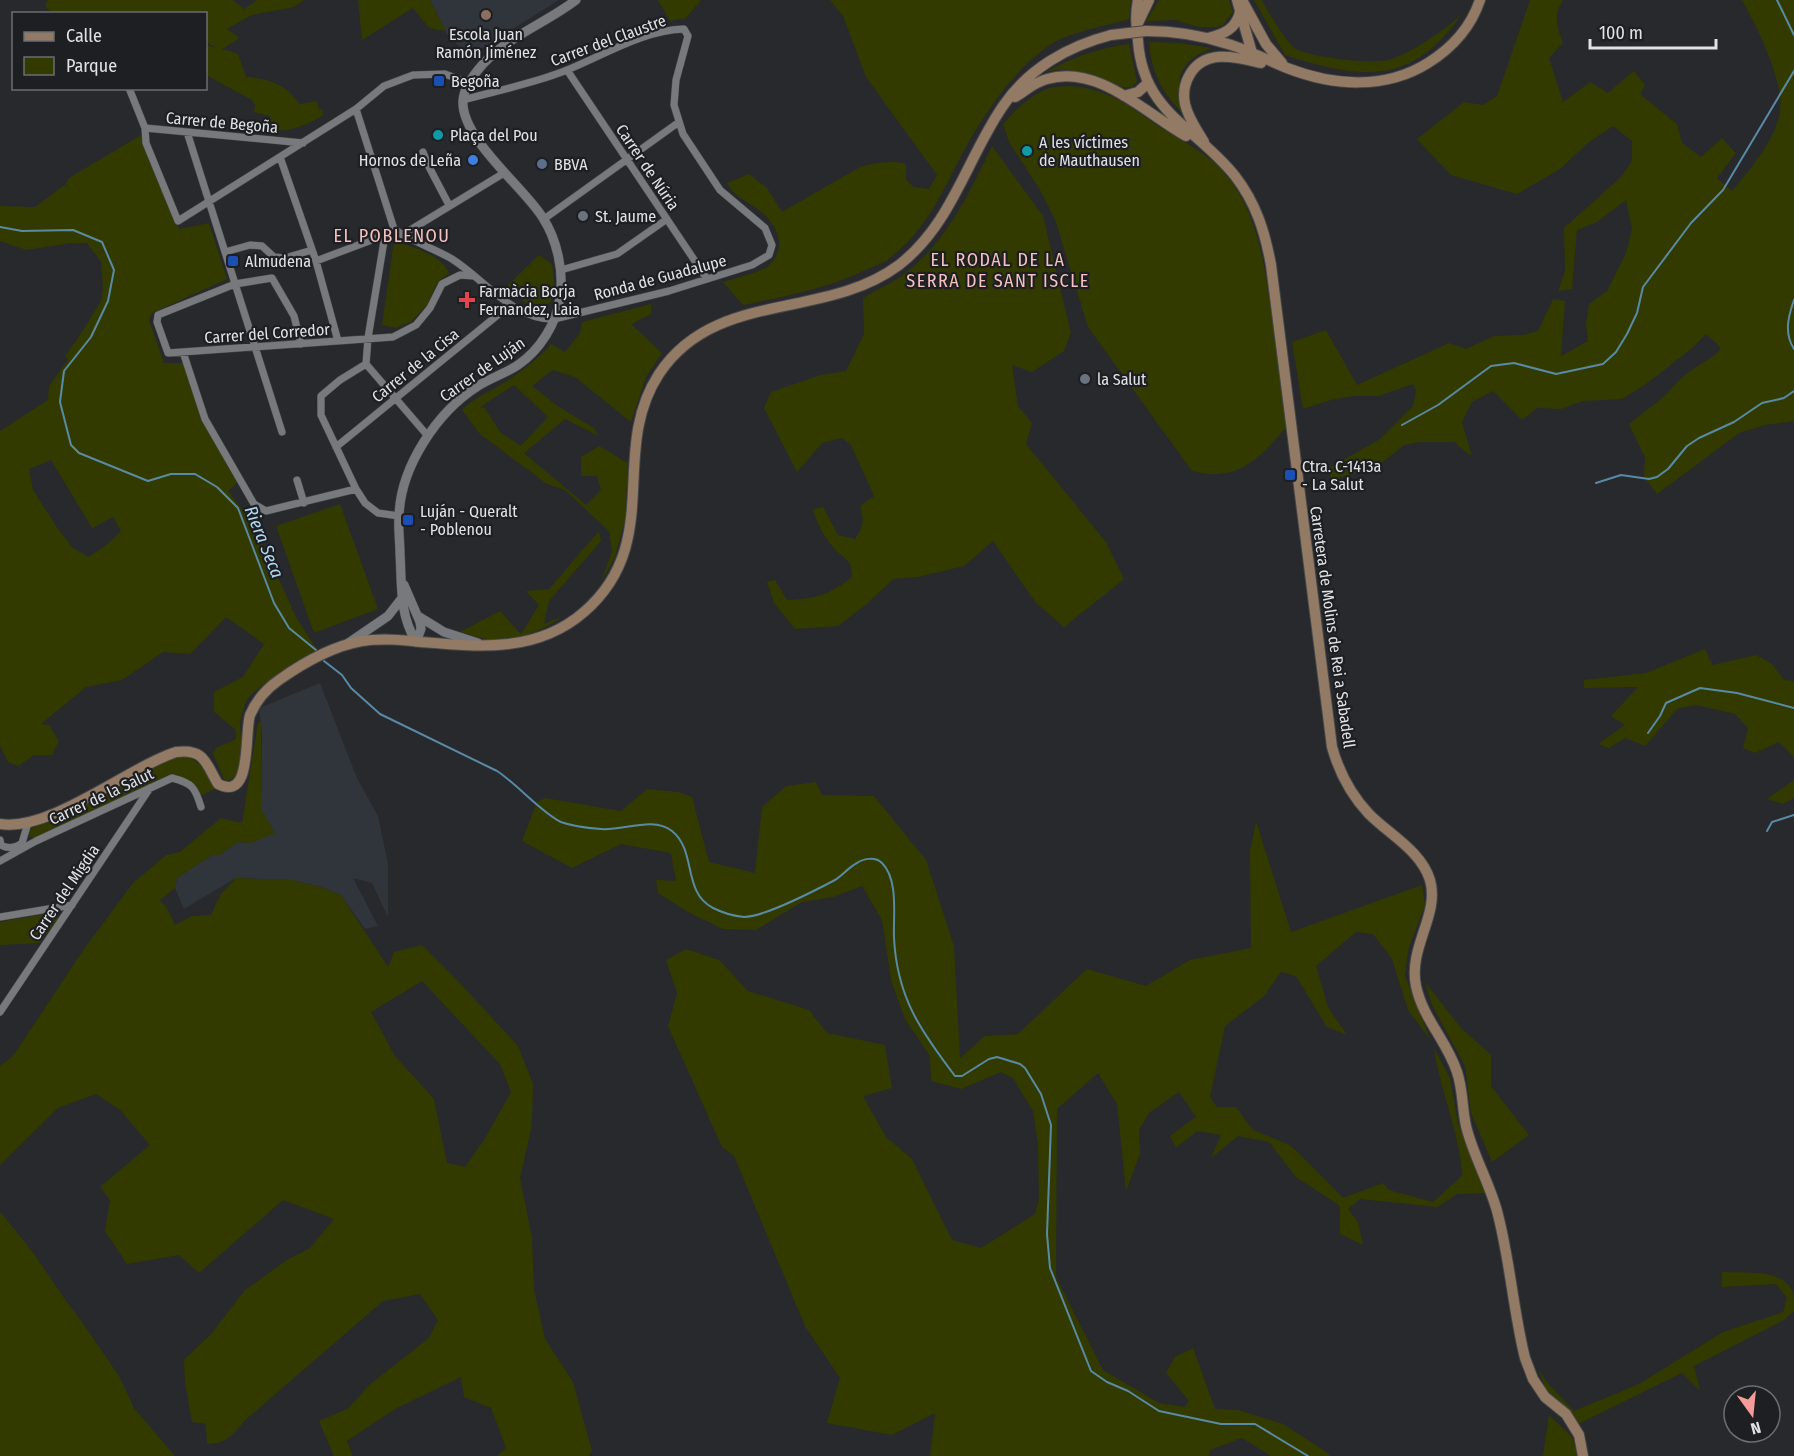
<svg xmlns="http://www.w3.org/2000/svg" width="1794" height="1456" viewBox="0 0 1794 1456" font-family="'Fira Sans Condensed',sans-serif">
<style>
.built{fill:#30343b}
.green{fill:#333a00;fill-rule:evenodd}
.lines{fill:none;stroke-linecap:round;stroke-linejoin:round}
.stream{stroke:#598aa5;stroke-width:2}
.minor-casing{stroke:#46474a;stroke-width:8}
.tertiary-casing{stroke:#46474a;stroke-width:10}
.secondary-casing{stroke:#46474a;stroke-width:12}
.minor{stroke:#77797c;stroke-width:7}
.tertiary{stroke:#77797c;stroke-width:9}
.secondary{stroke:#937a64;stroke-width:10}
.secondary-bridge-casing{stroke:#46474a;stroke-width:12;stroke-linecap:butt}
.secondary-bridge{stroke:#937a64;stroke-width:10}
.education-dot{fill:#8d6e63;stroke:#1e1f22;stroke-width:2}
.transit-dot{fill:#1a4fb4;stroke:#1e1f22;stroke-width:2}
.culture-dot{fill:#0f9aa8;stroke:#1e1f22;stroke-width:2}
.shop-dot{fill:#3f7fe0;stroke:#1e1f22;stroke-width:2}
.service-dot{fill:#5c6f8a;stroke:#1e1f22;stroke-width:2}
.worship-dot{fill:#6b7280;stroke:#1e1f22;stroke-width:2}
.health-dot{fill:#e0444e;stroke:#1e1f22;stroke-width:2}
.labels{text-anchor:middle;stroke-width:4.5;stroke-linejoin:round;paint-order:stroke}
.poi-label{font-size:16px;fill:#e1e2e4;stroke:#1e1f22;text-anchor:start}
.street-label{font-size:16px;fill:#e1e2e4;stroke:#1e1f22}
.neighbourhood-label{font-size:18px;letter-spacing:1.5px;fill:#f6c2bf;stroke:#1e1f22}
.water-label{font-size:18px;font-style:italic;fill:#b0d9f4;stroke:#1e1f22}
</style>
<rect width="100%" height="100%" fill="#27292c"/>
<path class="built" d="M430 0H559L470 56 448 36Z
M320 683 357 778 378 816 388 863V917L372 883 353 878 378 926 365 929 341 895 321 887 291 880 236 878 184 909 175 888 177 878 212 855H219L238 842 250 843 274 833 261 809 262 732 259 708Z"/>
<path class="green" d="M48 0H233L244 9 257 0H304L294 7 252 15 227 29 240 38 222 49 238 54 246 77C268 78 288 85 299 104L317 101 319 109H322L323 115C303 127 292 131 268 131L270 116 254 112 255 105 252 100 206 75V45L217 48 206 42V14L52 13 45 6Z
M358 0H430L446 31 429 28 413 8 362 40Z
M658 0H701L686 18 670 21Z
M830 0H1131L1129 19C1107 25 1084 30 1063 38 1027 53 990 105 971 138 945 183 933 224 890 258 885 263 877 265 870 268 830 288 787 296 743 305L723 282C735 278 759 273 768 266 789 248 777 224 759 210 748 202 733 196 727 183L749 174 767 188 782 212 860 167C874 163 892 160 906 164V180L914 187 929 189 937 175 866 77 843 16Z
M1159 0H1229L1233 12 1223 25 1216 27H1199L1175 20 1146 21Z
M1254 0H1262C1266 9 1288 45 1296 49 1314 58 1374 65 1392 59 1415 51 1444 30 1462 14 1412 86 1361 80 1285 55Z
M1530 0H1563C1553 15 1557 27 1563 43L1549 58 1563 102 1590 82 1608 93 1634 71 1645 85 1640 94 1677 124 1682 143 1701 157 1722 138 1736 153 1717 178 1732 191C1750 169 1771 146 1779 117 1788 88 1757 27 1742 0H1794V421L1765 425 1739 433 1657 494 1644 477 1645 458 1629 424 1666 395 1680 379 1696 367 1715 355 1721 348 1706 334 1691 349 1646 384 1622 399 1583 401 1561 409 1537 408 1522 420 1493 391 1472 402 1462 422 1472 457 1454 442H1419L1404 445 1374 469 1332 479 1327 469 1380 439 1413 406 1416 391 1413 384 1378 396H1353L1331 400 1303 409 1292 342 1326 330 1357 385 1449 343 1466 349 1494 336 1523 335 1538 331 1553 299 1565 301 1561 356 1588 341 1586 324 1589 304 1607 291 1626 253 1632 229 1626 200 1597 222 1577 230 1572 289 1558 291 1565 271 1564 228 1621 177 1632 161V141L1613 126 1589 142 1560 169 1517 194 1451 175 1417 139 1464 102 1483 105 1497 96Z
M1149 42 1179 43 1212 48C1178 61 1174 81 1183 114 1161 90 1152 75 1149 42Z
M1129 44 1137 81 1132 87C1120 89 1110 82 1099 78 1083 72 1064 67 1046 72 1074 57 1098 48 1129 44Z
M1070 86C1110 89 1128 106 1160 127 1179 139 1201 150 1217 165 1260 208 1265 269 1273 326 1278 359 1282 393 1287 426 1260 458 1237 483 1192 471L1088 327 1055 219 1040 190 1009 142 1003 124C1015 111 1032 93 1050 88 1056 86 1064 87 1070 86Z
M141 135 179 229 209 223 227 279 152 313 149 320 164 363H183L199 410 237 483 228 491 246 515 265 549 297 619 318 651C301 661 255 685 246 702 244 708 240 719 240 725 241 742 247 777 225 781L213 754 216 748 236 739V730L214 712V692L243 677 264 644 226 617 190 654 163 652 122 680 86 687 41 724 49 725 59 741 52 755H34L18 766 8 762 0 746V431L48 400 49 386 68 360 65 356 78 338 101 301 103 288 101 262 87 243H71L26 250 0 241V206L35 207 66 184 69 178ZM51 460 92 528 113 517 121 531 106 545 89 557 73 548 58 529 33 490 29 469Z
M992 146 1043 216 1071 333 1064 351 1032 372 1012 365 1018 406 1032 423 1026 444 1106 542 1124 579 1064 627 1035 602 993 541 964 566 918 577 893 579 868 603 838 626 795 629 774 603 767 582 775 580 787 600C816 599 829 595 852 577 852 557 844 560 833 547 824 537 816 522 813 509L823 507 838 535 855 539C863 528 865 519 860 506L874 496 851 445 842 438 822 443 797 472 764 408 771 392 821 375 846 371 864 334 863 298C876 290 891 284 903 275 946 243 969 194 992 146Z
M394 241C411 247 441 254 449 273L437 283 427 305 411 322 396 328 382 325Z
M539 255 552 264C554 285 562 308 532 307L505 288Z
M651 304V314L631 324 662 353 646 377 631 422 575 377 552 370 532 386 559 407 594 428 599 436 565 419 524 453 586 505 601 490 597 476H581V457L599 446 628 463 625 520 615 557 600 584 612 552 609 531 565 490 547 484 480 434 462 410C474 397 492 391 507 381 523 370 538 359 551 344L565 352 580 333 582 322ZM514 385 548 417 521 446 500 432 485 408 480 407Z
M340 504 378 609 314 633 276 526Z
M599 531 601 541 549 601 544 624 563 616C547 629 518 640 497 640 485 640 472 635 460 632L500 611 521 634 539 605 526 591 549 589Z
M1705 649 1712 665 1756 655 1772 664 1784 680 1794 681V757L1779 742 1755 753 1743 748 1748 728 1735 714 1696 705 1677 709 1645 746 1625 738 1609 748 1598 744 1625 725 1611 716 1638 687 1584 688V680L1646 673Z
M261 722V809L275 833 250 843 238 842 219 855H212L177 878 175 888 160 900 168 910 175 925 192 916 211 915 220 895 236 878 291 880 321 887 341 895 388 967 394 952 422 945 458 981 518 1046 533 1084 532 1125 520 1178 532 1238 534 1289 545 1339 573 1382 592 1451 589 1456H497L506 1448 491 1408 464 1397 461 1377 395 1409 347 1441 353 1456H334L319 1421 349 1408 369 1385 429 1338 438 1320 420 1294 383 1301 243 1422C234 1435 225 1444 207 1444L206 1424 192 1422 185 1383 184 1360 212 1333 244 1291 287 1260 310 1248 334 1219 283 1200 199 1273 179 1255 127 1264 105 1231 110 1200 100 1187 150 1145 120 1110 96 1094 58 1108 0 1165V1066L13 1056 84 949 133 883 166 855 180 852 221 818 242 823 258 723ZM422 981 500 1064 511 1092 484 1140 465 1167 447 1163 434 1099 395 1056 371 1012Z
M190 757 203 767 215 789 198 797 195 790 171 778 36 841 26 833 34 827 167 759Z
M1794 780V798L1783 804 1767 799Z
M816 782 822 795 874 796 926 860 954 946 960 1058 985 1036 1018 1034 1087 969 1146 986 1190 960 1251 948 1250 851 1256 821 1291 932 1422 885 1425 905 1408 950 1405 976 1430 1039 1408 1010 1392 959 1373 934 1356 932 1316 966 1328 1007 1347 1035 1327 1027 1296 976 1281 972 1264 996 1225 1026 1210 1097 1217 1107H1236L1253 1130 1290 1145 1343 1198 1383 1183 1389 1190 1433 1202 1462 1176C1460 1132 1440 1092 1434 1048L1450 1078 1458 1124 1483 1183 1485 1193 1457 1194 1437 1207 1360 1199 1348 1209 1358 1222 1363 1245 1340 1234V1206L1296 1177 1269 1142 1238 1136 1211 1158 1221 1135 1197 1131 1176 1148 1170 1136 1196 1117 1179 1092 1149 1113 1139 1130 1140 1154 1126 1191 1117 1104 1098 1073 1057 1109 1056 1277 1103 1370 1159 1403 1185 1407 1189 1401 1166 1373 1175 1357 1193 1348 1215 1409 1238 1410 1283 1424 1325 1451 1330 1456H1271L1242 1438 1210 1450 1209 1456H930L935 1413 892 1435 827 1423 840 1378 805 1326 734 1156 722 1147 668 1026 677 993 666 960 686 949 719 960 748 991 809 1010 827 1033 885 1045 892 1088 863 1096 886 1137 912 1159 952 1240 981 1248 1035 1214 1039 1199 1038 1145 1033 1111 1013 1078 1001 1072 961 1089 931 1081 930 1056 905 1019 891 980 882 920 862 886 833 897 802 902 756 930 723 929 690 913 658 893 656 880 676 881 671 853 621 844 572 868 522 841 537 802 545 798 621 811 647 789 678 792 692 797 709 862 755 873 762 807 786 786Z
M50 913 59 918 39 943 0 945V922Z
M1425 982 1461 1028 1491 1055V1086L1529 1135 1492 1162 1471 1113 1465 1066 1432 1005Z
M0 1212 32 1251 64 1298 82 1322 119 1376 134 1408 175 1456H0Z
M1722 1272C1743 1273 1783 1268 1793 1292 1794 1297 1794 1305 1794 1311L1784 1320 1694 1366 1700 1391 1682 1373 1578 1424 1547 1393 1538 1368 1546 1381 1574 1411 1639 1384 1723 1332 1783 1312 1787 1298 1776 1284 1722 1287Z
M1549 1415 1572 1437 1578 1456H1543Z"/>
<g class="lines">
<path class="stream" d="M1777 0 1794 35
M0 227 22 231 73 230 102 242 114 270 108 301 91 337 64 371 60 402 71 445 79 453 148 481 171 474H195L217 487 238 508 274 603 289 628 316 650
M1794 300C1788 317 1784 333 1794 349
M1402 425 1438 405 1491 366 1514 363 1556 374 1603 364 1616 352 1627 334 1637 313 1643 287 1691 223 1723 190 1794 71
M1596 483 1621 475 1649 479 1657 477 1668 469 1687 446 1699 438 1734 422 1762 403 1784 398 1794 391
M324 661 342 675 351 688 380 714 497 771C517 784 542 813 561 822 574 827 587 828 601 829 623 831 653 816 672 831 697 851 682 892 713 908 723 913 732 916 744 917 764 917 816 890 835 880 843 875 849 867 857 863 864 858 876 857 882 863 899 880 893 917 894 938 897 997 920 1030 955 1076H962L989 1059 997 1057 1020 1064 1025 1068 1041 1094 1051 1125 1047 1234 1050 1268 1091 1371 1107 1382 1128 1391 1159 1411 1221 1424H1255L1308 1456
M1648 733 1660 716 1666 703 1700 688 1737 693 1794 708
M1767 831 1772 822 1794 815"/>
<defs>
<path id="minor" d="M567 70 707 279
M129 88 145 128 303 143
M356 109 394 229C411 241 433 248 452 259 484 279 513 320 554 319L669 291 752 265 769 255 772 245 765 228 720 190 683 134 674 105 676 80 688 36 684 29C642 30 601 57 562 72 530 84 496 91 463 100
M145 128 146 143 178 221 356 109 384 86 413 75 445 74 469 83
M187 132 282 432
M423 152 428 165 449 205
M280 157 316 261 338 341
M544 219 679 122
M402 235 504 173
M225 252 250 245 262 246 274 257 285 258 312 250
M316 261 385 235 368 338 366 364
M561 270 617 254 667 219
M301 344 294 316 272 278 235 284 158 315 157 322 168 353 393 337 416 325 430 308 442 284 460 275 474 276
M183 352 205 419 254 504 266 511 356 489
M366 364 340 380 321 396V415L356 489 365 503 378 513 399 516
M366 364 427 435
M336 447 510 305
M297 480 304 503
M0 840 1 845C7 849 15 848 21 844
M22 843 28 823
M0 861 36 841 172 778C192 783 195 787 201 807
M0 917 72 905
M0 1012 150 788"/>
<path id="tertiary" d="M404 585 420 622 421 629 416 642
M418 616 444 632 478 643
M416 642C399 613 402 586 400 554 400 542 398 529 399 517 400 467 437 412 478 386 491 378 506 373 518 365 540 350 557 323 560 297 564 271 557 240 543 218 524 187 460 138 463 100 464 87 475 73 483 64 509 36 546 23 576 0
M347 644 388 616 402 598"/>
<path id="secondary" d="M1138 0C1135 14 1136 28 1138 41 1143 113 1196 127 1235 176 1256 203 1265 232 1271 265L1332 747C1339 772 1351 795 1369 814 1390 835 1421 851 1430 880 1440 915 1408 947 1416 986 1423 1019 1447 1041 1457 1072 1463 1089 1462 1108 1466 1126 1473 1155 1489 1182 1497 1211 1510 1259 1513 1310 1525 1358L1533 1379 1545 1397 1566 1414 1579 1435 1583 1456
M1237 0 1252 53
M1242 0 1266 44 1282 63
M1138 23 1149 0
M1146 31C1174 31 1201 35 1228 44 1248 50 1267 60 1287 68 1333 86 1385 90 1428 63 1452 48 1471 27 1480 0
M1208 38C1224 34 1236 29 1240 12
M1124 96 1138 92 1148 83
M1015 97C1025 91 1035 82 1047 79 1098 64 1145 113 1186 136
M1204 142C1197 130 1188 118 1185 104 1183 94 1184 85 1189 76 1204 48 1236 57 1261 63
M0 824C50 832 127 768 176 752 205 748 206 764 218 784 253 802 244 734 250 715 256 701 266 689 279 680 303 663 333 646 362 641 382 638 402 640 421 642 479 647 537 653 584 612 665 542 608 452 659 374 715 289 824 321 899 265 952 224 967 158 1003 106 1028 69 1068 46 1111 35"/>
</defs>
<use href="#minor" class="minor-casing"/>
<use href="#tertiary" class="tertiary-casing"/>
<use href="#secondary" class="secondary-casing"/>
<use href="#minor" class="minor"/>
<use href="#tertiary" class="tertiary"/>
<use href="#secondary" class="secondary"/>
<defs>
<path id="secondary-bridge" d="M1111 35 1146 31"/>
</defs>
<use href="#secondary-bridge" class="secondary-bridge-casing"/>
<use href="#secondary-bridge" class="secondary-bridge"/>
</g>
<circle class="education-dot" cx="486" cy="15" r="6"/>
<g class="transit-dot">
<rect x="433" y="75" width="12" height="12" rx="3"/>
<rect x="227" y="255" width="12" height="12" rx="3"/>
<rect x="1284" y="469" width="12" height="12" rx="3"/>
<rect x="402" y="514" width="12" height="12" rx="3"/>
</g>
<g class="culture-dot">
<circle cx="438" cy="135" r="6"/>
<circle cx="1027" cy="151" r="6"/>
</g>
<circle class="shop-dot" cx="473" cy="160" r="6"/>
<circle class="service-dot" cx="542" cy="164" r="6"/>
<g class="worship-dot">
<circle cx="583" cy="216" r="6"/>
<circle cx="1085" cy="379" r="6"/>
</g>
<path class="health-dot" d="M464 291h6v6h6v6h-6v6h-6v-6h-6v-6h6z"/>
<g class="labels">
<g class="poi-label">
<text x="486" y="40" text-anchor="middle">Escola Juan<tspan x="486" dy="18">Ramón Jiménez</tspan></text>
<text x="451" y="87">Begoña</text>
<text x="450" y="141">Plaça del Pou</text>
<text x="1039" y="148">A les víctimes<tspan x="1039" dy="18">de Mauthausen</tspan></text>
<text x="461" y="166" text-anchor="end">Hornos de Leña</text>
<text x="554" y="170">BBVA</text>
<text x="595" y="222">St. Jaume</text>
<text x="245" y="267">Almudena</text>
<text x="479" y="297">Farmàcia Borja<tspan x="479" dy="18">Fernandez, Laia</tspan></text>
<text x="1097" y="385">la Salut</text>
<text x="1302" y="472">Ctra. C-1413a<tspan x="1302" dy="18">- La Salut</tspan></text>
<text x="420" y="517">Luján - Queralt<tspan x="420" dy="18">- Poblenou</tspan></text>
</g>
<g class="street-label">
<text transform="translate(608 40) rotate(-20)" y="6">Carrer del Claustre</text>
<text transform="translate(222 122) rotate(5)" y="6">Carrer de Begoña</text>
<text transform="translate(648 167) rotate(56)" y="6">Carrer de Núria</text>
<text transform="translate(660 277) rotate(-15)" y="6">Ronda de Guadalupe</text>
<text transform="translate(267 333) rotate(-4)" y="6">Carrer del Corredor</text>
<text transform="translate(415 365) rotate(-39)" y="6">Carrer de la Cisa</text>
<text transform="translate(482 369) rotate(-35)" y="6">Carrer de Luján</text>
<text transform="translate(1333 627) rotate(82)" y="6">Carretera de Molins de Rei a Sabadell</text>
<text transform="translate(101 796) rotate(-25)" y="6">Carrer de la Salut</text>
<text transform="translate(64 892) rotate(-56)" y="6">Carrer del Migdia</text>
</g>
<g class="neighbourhood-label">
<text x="392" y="242">EL POBLENOU</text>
<text x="998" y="266">EL RODAL DE LA<tspan x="998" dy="21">SERRA DE SANT ISCLE</tspan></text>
</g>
<g class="water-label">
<text transform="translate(264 542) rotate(68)" y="6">Riera Seca</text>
</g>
</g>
<rect x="12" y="12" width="195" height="78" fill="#1e1f22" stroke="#6c6d70" stroke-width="1.5"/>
<rect x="24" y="32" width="30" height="9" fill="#937a64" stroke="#6c6d70" stroke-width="1.5"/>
<text x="66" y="42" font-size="18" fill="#e1e2e4">Calle</text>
<rect x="24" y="57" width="30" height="18" fill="#333a00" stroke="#6c6d70" stroke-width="1.5"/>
<text x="66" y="72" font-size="18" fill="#e1e2e4">Parque</text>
<g transform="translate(1752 1414) rotate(165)"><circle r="28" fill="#1e1f22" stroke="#6c6d70" stroke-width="1.5"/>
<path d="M0-4.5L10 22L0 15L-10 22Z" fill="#f59b99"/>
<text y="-9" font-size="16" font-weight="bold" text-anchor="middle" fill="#e1e2e4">N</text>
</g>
<path d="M1590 39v9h126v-9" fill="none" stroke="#e1e2e4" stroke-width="3"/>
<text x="1599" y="39" font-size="18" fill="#e1e2e4" stroke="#1e1f22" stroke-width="4.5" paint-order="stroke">100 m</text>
</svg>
